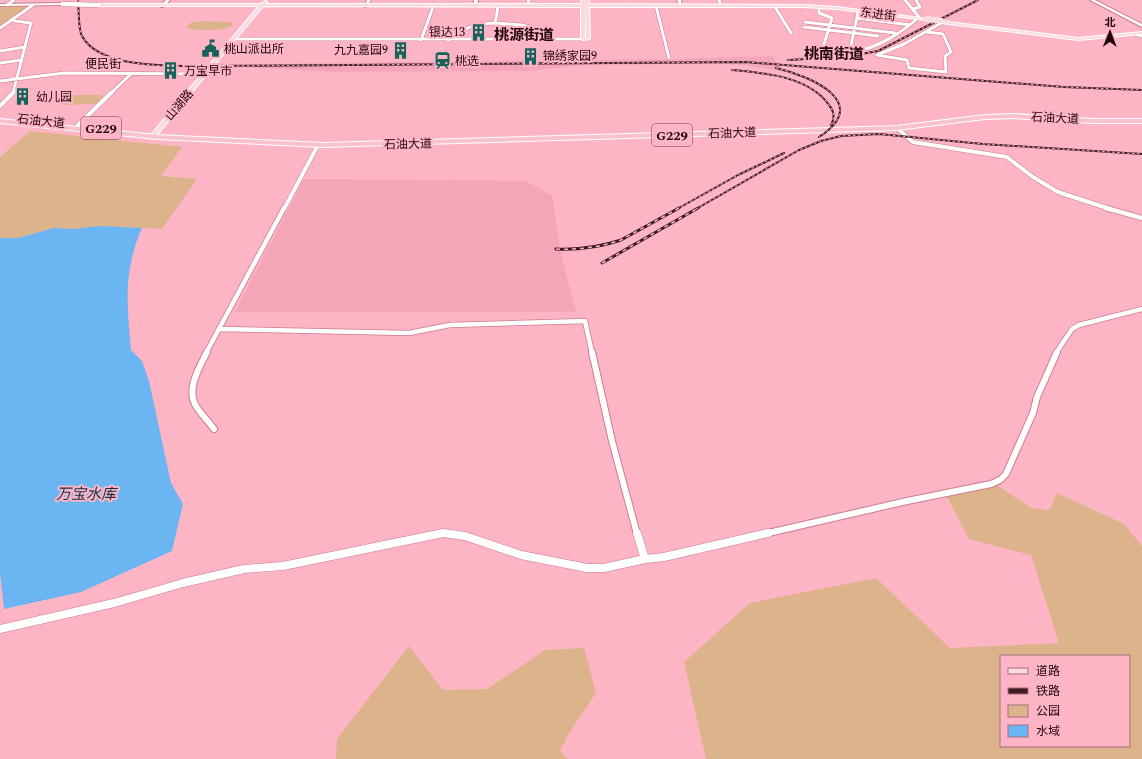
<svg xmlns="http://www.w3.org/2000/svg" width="1142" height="759" viewBox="0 0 1142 759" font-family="Spectral,'Noto Sans SC',serif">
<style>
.built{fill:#f4a6b8}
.green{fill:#ddb38c;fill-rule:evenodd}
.water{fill:#6bb6f2}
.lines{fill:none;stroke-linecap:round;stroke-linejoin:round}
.street-far4-casing{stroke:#ce7a8f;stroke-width:4}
.street-far3-casing{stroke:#ce7a8f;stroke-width:5}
.street-far2-casing{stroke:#ce7a8f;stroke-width:6}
.street-far1-casing{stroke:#ce7a8f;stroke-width:8}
.street-casing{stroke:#ce7a8f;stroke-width:9}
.secondary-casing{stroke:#ce7a8f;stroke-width:2}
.primary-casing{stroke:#fff;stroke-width:2}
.highway-casing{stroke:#fff;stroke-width:2}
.street-far4{stroke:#fff;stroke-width:3}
.street-far3{stroke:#fff;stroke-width:4}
.street-far2{stroke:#fff;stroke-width:4.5}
.street-far1{stroke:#fff;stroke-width:6}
.street{stroke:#fff;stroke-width:8}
.secondary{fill:#fff;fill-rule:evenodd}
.primary{fill:#fbdae1;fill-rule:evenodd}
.highway{fill:#f8c1cd;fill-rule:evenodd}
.rail-far1-casing{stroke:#3e1b25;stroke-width:2}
.rail-casing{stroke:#3e1b25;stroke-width:3}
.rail-far1{stroke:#fdb5c5;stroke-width:1;stroke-dasharray:2.5;stroke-linecap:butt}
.rail{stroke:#fdb5c5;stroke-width:1.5;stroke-dasharray:4;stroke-linecap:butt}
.secondary-bridge-casing{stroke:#ce7a8f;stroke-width:5.5;stroke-linecap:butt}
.primary-bridge-casing{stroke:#fff;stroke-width:5.5;stroke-linecap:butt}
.secondary-bridge{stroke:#fff;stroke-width:4.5}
.primary-bridge{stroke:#fbdae1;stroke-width:4.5}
.labels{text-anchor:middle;stroke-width:4;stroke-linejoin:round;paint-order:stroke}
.far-street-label{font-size:12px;fill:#22040d;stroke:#fdb5c5}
.far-poi-label{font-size:12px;fill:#22040d;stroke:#fdb5c5;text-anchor:start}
.shield{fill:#fdb5c5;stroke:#643944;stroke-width:1}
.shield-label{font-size:13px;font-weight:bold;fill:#22040d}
.far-district-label{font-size:15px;font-weight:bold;fill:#22040d;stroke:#fdb5c5}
.water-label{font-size:15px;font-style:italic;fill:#103048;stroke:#fdb5c5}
</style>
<rect width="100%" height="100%" fill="#fdb5c5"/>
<path class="built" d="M772 56 781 67 779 71 745 65 725 64 584 65 528 71 333 72 244 67 246 64 671 59Z
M304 179 526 181 551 195 553 199 560 250 576 312H235Z"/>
<path class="green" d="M0 6 28 7 0 26Z
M201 21 230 22 233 25C226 31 195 32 186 27L190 23Z
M72 95H102L103 97 97 104 61 105Z
M30 131 182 147 161 176 197 179 162 229 100 226 73 229 54 228 18 238H0V157Z
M995 484 1031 508 1049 510 1057 493 1124 524 1142 546V759H706L684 662 750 603 876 578 950 648 1059 643 1031 555 969 539 946 495ZM1001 656H1129V746H1001Z
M409 646 443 690 487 689 545 650 584 648 596 693 569 733 560 751 568 759H336L337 739Z"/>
<path class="water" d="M100 226 142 228C123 272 127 304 131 350L142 361 149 381 171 483 183 504 172 551 81 592 4 609 0 573V238H18L54 228 73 229Z"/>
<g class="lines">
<defs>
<path id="street-far4" d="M719 0 721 6
M7 5 14 0
M527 6 529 0
M656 6 669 58
M775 7 791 33
M819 8V13L832 18 822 51
M913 9 920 7 916 0
M857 18 910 25
M12 19 15 21 31 23 13 93
M805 22 895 33
M495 23 522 25 539 29 545 40
M804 27 878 36
M0 28 33 5
M927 32 943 34 951 52 945 56 946 72 909 68 907 60 877 55 904 44 943 22
M1135 34 1142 36
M237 39H583
M421 40 433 7
M448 40C462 28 476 24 495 23L498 7
M823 47C833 48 844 52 854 51 875 50 904 31 919 17L905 0
M850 50 858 12
M0 51 25 47
M0 63 22 60
M0 81 64 73 206 74
M111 93 132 73"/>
<path id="street-far3" d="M0 106 14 92
M78 125 112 92
M897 128 913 142 1007 157 1033 177 1058 192 1110 209
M284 209 318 145"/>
<path id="street-far2" d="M1106 208 1142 218
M220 329 409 333 450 325 585 321 592 353
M206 353 284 208
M1056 353 1072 329 1079 325 1142 309"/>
<path id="street-far1" d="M207 352C199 368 186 389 196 406 201 414 208 421 214 429
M592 352 612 441 637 534
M437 534H450
M764 534 907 501 991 484 1000 480 1006 474 1033 413 1037 397 1057 352"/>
<path id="street" d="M637 533 645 559 664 557 768 533
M0 629 114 603 183 583 244 569 283 566 443 533 465 536 521 555 587 568H604L645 559"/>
<path id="secondary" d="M166 0H170L163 7H161V5Z
M367 0H371L366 7H364Z
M474 0H478L477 6 475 7 473 6Z
M677 0H681L682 7H680Z
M1090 0H1095L1142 24V27Z
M64 3 63 5 0 6V4Z"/>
<path id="primary" d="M581 0H585V4V0H589V4L803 5 837 7 928 19 926 20 837 9 803 7H589L590 39 583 40 581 39V7L263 6 155 137H151V135L259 6H98L96 5 98 4H261L265 1 267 2 265 4H581ZM585 7 586 38H585Z
M940 21 1078 38 1142 32V34L1078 40 941 23H940Z"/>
<path id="highway" d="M1014 114 1093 119H1142V123H1093L1014 118 985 119 897 130 323 147 157 139 0 123V119L157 135 323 143 897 126 985 115Z"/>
</defs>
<use href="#street-far4" class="street-far4-casing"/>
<use href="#street-far3" class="street-far3-casing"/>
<use href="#street-far2" class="street-far2-casing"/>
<use href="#street-far1" class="street-far1-casing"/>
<use href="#street" class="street-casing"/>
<use href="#secondary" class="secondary-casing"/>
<use href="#primary" class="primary-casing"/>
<use href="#highway" class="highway-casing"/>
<use href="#street-far4" class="street-far4"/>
<use href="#street-far3" class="street-far3"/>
<use href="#street-far2" class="street-far2"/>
<use href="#street-far1" class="street-far1"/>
<use href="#street" class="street"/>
<use href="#secondary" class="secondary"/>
<use href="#primary" class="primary"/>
<use href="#highway" class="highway"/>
<defs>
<path id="rail-far1" d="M78 0C79 9 78 29 82 36 99 69 173 66 205 66L746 62 1064 87 1142 90
M788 60 844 57 878 51 978 0
M776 68C810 76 873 102 819 137
M732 70C764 73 809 76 829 105 834 111 835 118 831 125
M677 209 738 175 784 153
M696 209 799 150 821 141 841 136 879 134 983 144 1142 154"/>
<path id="rail" d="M556 249C579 250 600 247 621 240L679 208
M602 263 698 208"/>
</defs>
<use href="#rail-far1" class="rail-far1-casing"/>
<use href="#rail" class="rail-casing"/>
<use href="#rail-far1" class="rail-far1"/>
<use href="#rail" class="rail"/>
<defs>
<path id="secondary-bridge" d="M63 4 98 5"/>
<path id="primary-bridge" d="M926 19 943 21"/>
</defs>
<use href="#secondary-bridge" class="secondary-bridge-casing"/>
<use href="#primary-bridge" class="primary-bridge-casing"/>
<use href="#secondary-bridge" class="secondary-bridge"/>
<use href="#primary-bridge" class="primary-bridge"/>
</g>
<defs>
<symbol id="building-bare" viewBox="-9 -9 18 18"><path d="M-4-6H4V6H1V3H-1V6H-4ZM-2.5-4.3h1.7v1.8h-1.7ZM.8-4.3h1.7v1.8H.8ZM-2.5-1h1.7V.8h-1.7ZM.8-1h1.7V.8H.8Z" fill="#17635b" stroke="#fdb5c5" stroke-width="2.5" paint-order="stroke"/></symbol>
<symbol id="civic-bare" viewBox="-9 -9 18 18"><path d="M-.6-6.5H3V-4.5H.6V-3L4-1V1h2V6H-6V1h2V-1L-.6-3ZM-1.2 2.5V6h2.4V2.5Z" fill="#17635b" stroke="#fdb5c5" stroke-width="2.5" paint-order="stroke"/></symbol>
<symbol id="station-bare" viewBox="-9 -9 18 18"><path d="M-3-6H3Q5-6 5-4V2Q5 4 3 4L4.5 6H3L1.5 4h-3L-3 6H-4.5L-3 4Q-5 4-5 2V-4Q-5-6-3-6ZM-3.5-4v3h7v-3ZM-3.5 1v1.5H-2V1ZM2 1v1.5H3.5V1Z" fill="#17635b" stroke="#fdb5c5" stroke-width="2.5" paint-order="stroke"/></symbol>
</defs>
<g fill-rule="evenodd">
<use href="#building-bare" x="466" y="20" width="25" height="25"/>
<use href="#civic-bare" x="198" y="36" width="25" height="25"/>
<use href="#building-bare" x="388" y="38" width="25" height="25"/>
<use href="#building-bare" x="518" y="44" width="25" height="25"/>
<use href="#station-bare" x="430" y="48" width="25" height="25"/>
<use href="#building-bare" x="158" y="58" width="25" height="25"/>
<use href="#building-bare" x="10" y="84" width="25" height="25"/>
</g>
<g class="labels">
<g class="far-street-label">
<text transform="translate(878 14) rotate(7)" y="4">东进街</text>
<text x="103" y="68">便民街</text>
<text transform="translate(179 105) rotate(-50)" y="4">山湖路</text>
<text transform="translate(1055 118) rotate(3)" y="4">石油大道</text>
<text transform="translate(41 121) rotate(6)" y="4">石油大道</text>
<text transform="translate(732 133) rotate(-2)" y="4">石油大道</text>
<text transform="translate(408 144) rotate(-1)" y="4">石油大道</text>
</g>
<g class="far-poi-label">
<text x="465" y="36" text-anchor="end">银达13</text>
<text x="224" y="53">桃山派出所</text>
<text x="388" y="54" text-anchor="end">九九嘉园9</text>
<text x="543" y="60">锦绣家园9</text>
<text x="455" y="65">桃选</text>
<text x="184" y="75">万宝早市</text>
<text x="36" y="101">幼儿园</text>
</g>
<g class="shield">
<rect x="81" y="117" width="40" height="22" rx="3"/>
<rect x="652" y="124" width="40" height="22" rx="3"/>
</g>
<g class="shield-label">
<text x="101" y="133">G229</text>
<text x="672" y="140">G229</text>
</g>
<g class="far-district-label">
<text x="524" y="40">桃源街道</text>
<text x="834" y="59">桃南街道</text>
</g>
<g class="water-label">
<text x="86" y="499">万宝水库</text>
</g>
</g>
<rect x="1000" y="655" width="130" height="92" fill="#fdb5c5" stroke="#a56e7b"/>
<rect x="1008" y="668" width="20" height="6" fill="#fbdae1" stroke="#a56e7b"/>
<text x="1036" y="675" font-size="12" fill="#22040d">道路</text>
<rect x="1008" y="688" width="20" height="6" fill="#3e1b25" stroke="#a56e7b"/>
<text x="1036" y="695" font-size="12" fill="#22040d">铁路</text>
<rect x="1008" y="705" width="20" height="12" fill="#ddb38c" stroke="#a56e7b"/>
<text x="1036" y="715" font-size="12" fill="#22040d">公园</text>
<rect x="1008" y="725" width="20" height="12" fill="#6bb6f2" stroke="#a56e7b"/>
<text x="1036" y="735" font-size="12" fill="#22040d">水域</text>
<g transform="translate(1110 32) rotate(1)" stroke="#fdb5c5" stroke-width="3" paint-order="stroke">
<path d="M0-3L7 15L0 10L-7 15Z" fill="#22040d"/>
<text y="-6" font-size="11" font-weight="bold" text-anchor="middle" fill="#22040d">北</text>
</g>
</svg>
